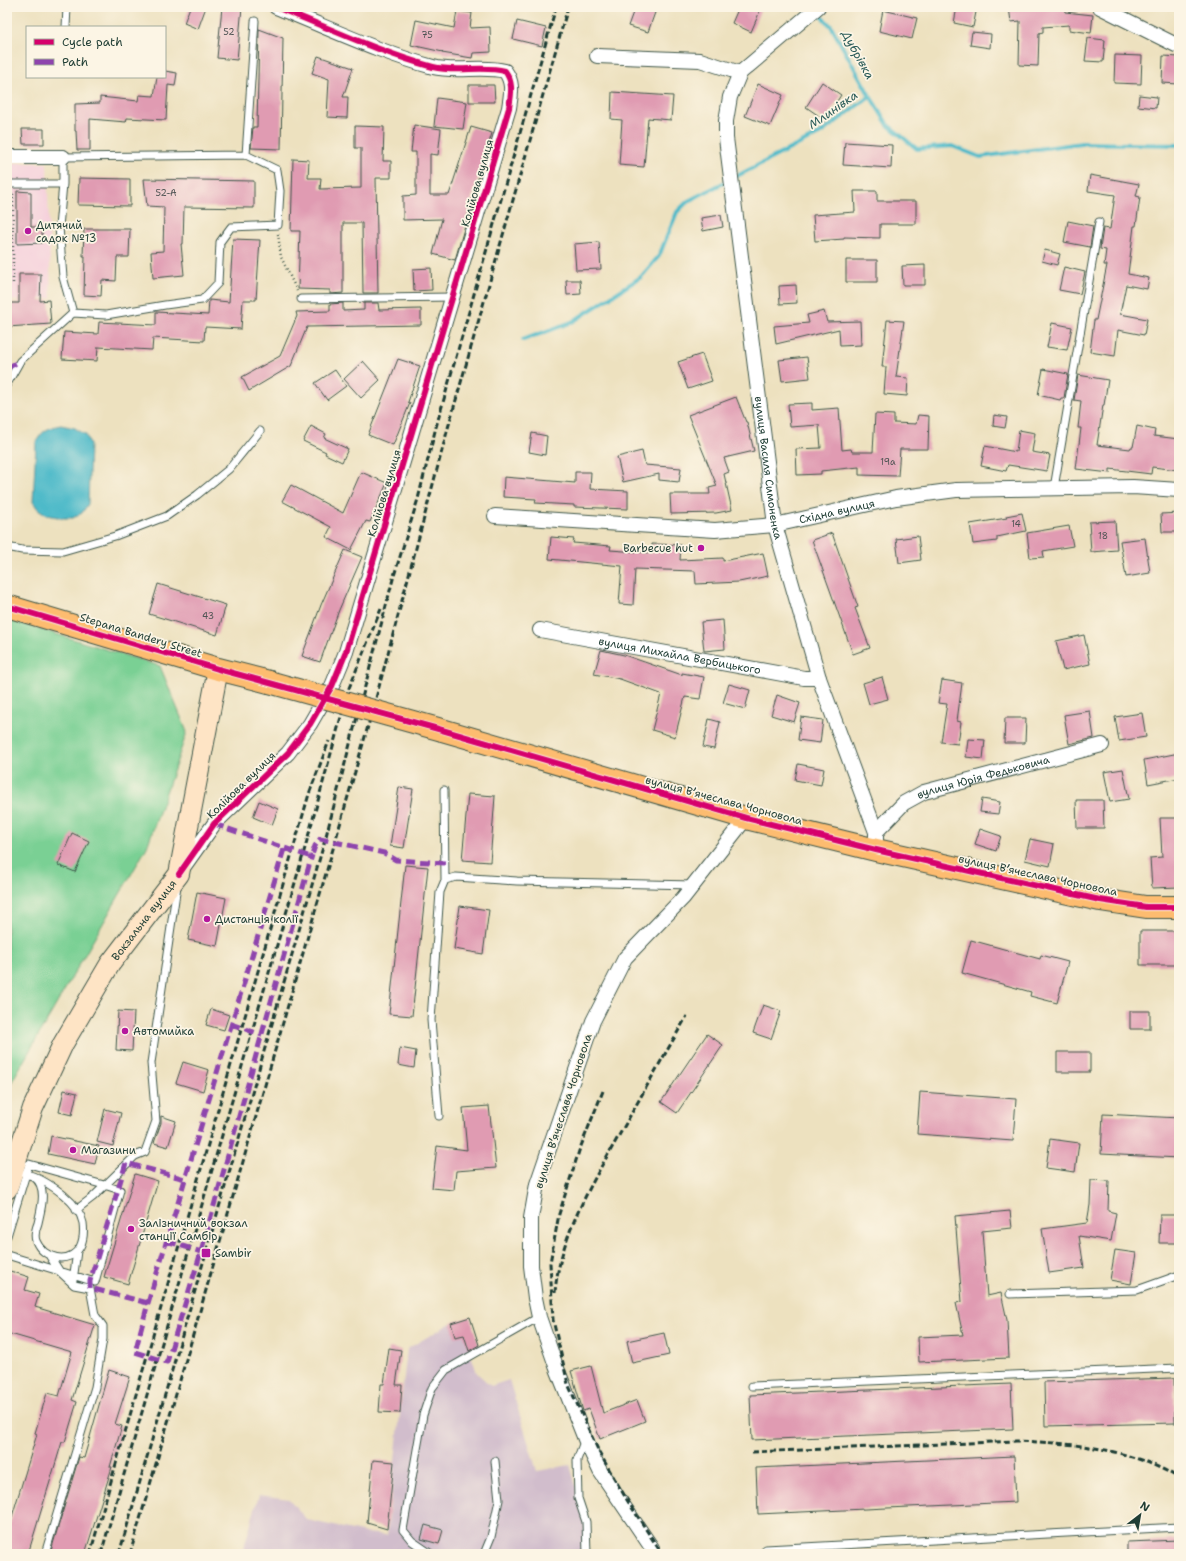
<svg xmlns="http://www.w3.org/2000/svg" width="1186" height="1561" viewBox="0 0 1186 1561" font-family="'Shantell Sans',sans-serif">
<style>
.built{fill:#f5cfdc}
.industrial{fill:#d1bdcc}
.green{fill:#7ad094;stroke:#4c8664}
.water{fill:#4ebac9;stroke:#367c7e}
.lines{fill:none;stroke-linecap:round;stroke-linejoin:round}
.stream{stroke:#4ebac9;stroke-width:4}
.building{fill:#e09bb2}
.lane-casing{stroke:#3e5649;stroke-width:9}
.street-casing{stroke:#3e5649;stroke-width:16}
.secondary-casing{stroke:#3e5649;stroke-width:22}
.primary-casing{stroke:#3e5649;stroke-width:24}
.path{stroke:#3e5649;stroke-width:2.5;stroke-dasharray:1 3;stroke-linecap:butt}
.lane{stroke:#fff;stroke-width:7}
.street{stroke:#fff;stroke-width:14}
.secondary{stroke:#fee4c5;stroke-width:20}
.primary{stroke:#fdbc6f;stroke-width:22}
.rail{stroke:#1f3d34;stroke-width:3;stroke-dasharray:6 3;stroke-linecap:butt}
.primary-bridge-casing{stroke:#3e5649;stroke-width:24;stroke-linecap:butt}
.primary-bridge{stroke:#fdbc6f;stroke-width:22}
.quiet{stroke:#8e44ad;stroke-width:5;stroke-dasharray:10 5;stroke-linecap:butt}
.cycleway-casing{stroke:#fcf5e5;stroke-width:8}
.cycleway{stroke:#d6006c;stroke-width:6}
.poi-dot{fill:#b5179e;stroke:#fcf5e5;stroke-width:1.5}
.labels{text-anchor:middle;stroke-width:3.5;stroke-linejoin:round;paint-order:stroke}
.number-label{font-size:9px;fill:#4f5454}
.street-label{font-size:11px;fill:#1f3d34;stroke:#fcf5e5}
.poi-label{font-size:11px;fill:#1f3d34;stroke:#fcf5e5;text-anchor:start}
.water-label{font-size:12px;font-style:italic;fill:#2b5c59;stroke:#fcf5e5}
</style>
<rect width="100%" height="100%" fill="#fcf5e5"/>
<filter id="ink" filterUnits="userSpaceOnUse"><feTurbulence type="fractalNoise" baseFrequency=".025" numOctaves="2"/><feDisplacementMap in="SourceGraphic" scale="8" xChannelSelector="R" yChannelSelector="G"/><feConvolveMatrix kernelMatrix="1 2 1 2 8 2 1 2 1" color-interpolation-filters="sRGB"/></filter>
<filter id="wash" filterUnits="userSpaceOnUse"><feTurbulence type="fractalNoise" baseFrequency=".012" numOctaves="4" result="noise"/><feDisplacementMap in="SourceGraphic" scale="16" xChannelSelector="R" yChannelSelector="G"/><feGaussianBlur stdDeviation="0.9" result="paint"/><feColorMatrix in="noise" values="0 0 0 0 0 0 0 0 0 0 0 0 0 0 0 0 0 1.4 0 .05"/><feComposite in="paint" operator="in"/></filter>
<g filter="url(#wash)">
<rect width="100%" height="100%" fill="#ede1bf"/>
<path class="built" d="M7 163H47L51 298 7 301Z"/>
<path class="industrial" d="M470 1317 480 1348 470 1352 477 1373 491 1386 509 1380 537 1471 570 1465 586 1522 587 1554H242L259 1495 289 1499 307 1520 366 1533 387 1535 407 1349 451 1323Z"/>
<path class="green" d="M7 619 160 666 187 732 147 847 7 1090Z"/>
<path class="water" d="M61 425 75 428 86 435 90 444 88 504 82 513 73 518H63L47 515 38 509 33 502 36 443C41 431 49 427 61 425Z"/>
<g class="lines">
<path class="stream" d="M817 12 831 26 870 96
M523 340 572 322 641 277 659 256 677 212 688 201 821 133 870 96 888 125 917 149 952 146 980 157 1082 143 1179 145"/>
</g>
<g id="blocks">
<path class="building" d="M190 7H206L198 29 184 23Z
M222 7H242L237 60 217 58Z
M635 7H657L648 32 628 26Z
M739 7H752L760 11 751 32 732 23Z
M957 7H977L973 27 954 23Z
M1009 7H1064L1065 12 1093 15 1091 33 1069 30V25L1043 27V32L1039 33 1038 66 1019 65 1020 21 1011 22Z
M883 10 917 18 912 39 879 31Z
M457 11 472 13 470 28 490 27 491 52 473 53 472 58 442 53 443 52 411 45 416 20 454 28Z
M517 21 546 28 542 46 513 39Z
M259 29 283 38 281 149 251 148 253 127H257Z
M972 32 991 34 990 48 970 45Z
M1088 38 1105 40 1103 62 1085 61Z
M1115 55 1142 56 1141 84 1114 83Z
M318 56 353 68 343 97H348L347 118 327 117 329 79 312 73Z
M1163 56 1179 57V84L1162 83Z
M165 71 177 73 175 86 168 85 166 120 127 118 126 122 90 119V150H77L76 131H75V104L100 103V97L138 101 139 95 154 96 157 77H165Z
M822 82 841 95 825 120 806 107Z
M758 84 783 95 770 126 745 116Z
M469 85H494L495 102H469Z
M612 92 673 96 671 120 648 118 644 167 619 165 622 120 611 119Z
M1139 95 1157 97 1156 108 1138 106Z
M437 98 467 102 463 129 434 126Z
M414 125 441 129 438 155 430 154V195H449L471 127 492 133 471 201H472L455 260 433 254 442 219 403 220V196L416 195V152H411Z
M355 126 384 127 383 161H391V178H376L378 293H363L362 223H343V293L330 294V290L298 289 300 231H291L293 159 309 160 308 178H321L320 189 361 188V148H355Z
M22 129H44V144H23Z
M845 142 892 145 891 168 843 165Z
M1090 175 1139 184 1136 196 1140 197 1136 226H1134L1128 274 1149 278 1147 289 1126 285 1120 314 1147 319 1144 335 1118 330 1115 356 1090 352 1094 320H1096L1107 265H1104L1106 250 1100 249 1103 228 1110 229 1115 195 1088 191Z
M79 178 130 179V206L78 205Z
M144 179 254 181V208L184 207 183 244H181L184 275 153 278 151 252 163 251 164 207 147 206Z
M17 191 31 192V227H42V243L17 244Z
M854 191H877V201H916V224H880V238L844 237V239L815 241 813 215 855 212Z
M721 215 723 227 703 231 701 218Z
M1068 221 1093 226 1090 247 1064 242Z
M84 229H130L129 257H117L116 281 102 280 101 296 84 295 85 256H83Z
M233 239 260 240 256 300H243L241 329 205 327 204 341 153 338 152 350 98 347 97 361 62 359 64 332 98 334 99 322 156 325V312L208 315 209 300 229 302Z
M599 242 601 269 576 270 574 244Z
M1045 250 1060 254 1057 265 1042 261Z
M846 260H877V282H846Z
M925 265V285H903L902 266Z
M1064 267 1085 272 1080 294 1059 290Z
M431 268 432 290 414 291 413 269Z
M19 274H41L40 301 49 300 51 324 7 327V303H19Z
M566 280H580L581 294 567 295Z
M796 285 797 303 780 304 779 286Z
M343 303V311L364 310V303H378L379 310 421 309V325L307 327 291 366 249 391 242 377 280 356 297 316 296 312 330 311V304Z
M824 311 827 322 860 321 861 345 840 346 839 329 776 344 774 326 809 323 807 315Z
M887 320 904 321 896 377 908 378 907 396 884 394 886 367H882Z
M1052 323 1072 327 1067 350 1047 347Z
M702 354 712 381 688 389 678 362Z
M807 357 810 378 782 381 779 360Z
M398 359 420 366 408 402 410 403 393 445 368 435Z
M363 361 380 380 361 398 344 379Z
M1043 369 1068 374 1064 398H1061L1060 400 1038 395Z
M335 370 346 386 327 400 315 383Z
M1078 375 1108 380 1104 405H1103L1097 445 1130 449 1131 447H1133L1137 426 1155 430 1154 436 1179 439V470L1152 467 1151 474 1110 469V473L1076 469 1081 428H1078L1081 401 1074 400Z
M736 397 746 422H747L754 451 724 458 729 472 724 474 732 510 716 513 671 514 670 494H710L709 488 717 486 688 415Z
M812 403V410L839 408 842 450 851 449 852 452H873L875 414 894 415V423L916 424 918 415 929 416 928 449H900L898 476 859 475V467L821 471V474L797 475 796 449 821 448 819 425 790 427 788 404Z
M994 415 1007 417 1005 428 993 426Z
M311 426 326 434 324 438 348 449 342 462 325 454 326 452 303 441Z
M1019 430 1035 433 1032 452 1050 455 1047 471 1008 465 1006 471 981 466 985 446 1016 452Z
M532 433 547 436 545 455 529 452Z
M642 451 645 465 681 468 679 482 659 480V474L623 482 617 457Z
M361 472 387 483 370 522 366 521 351 550 326 537 331 527 282 501 291 485 343 513Z
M575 472H591L590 489 628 491V509L574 507V505L535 503 536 499 503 497 504 477 575 483Z
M1022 513 1026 531 997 537V541L973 544 970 524 1007 518 1006 516Z
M1179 513V532H1162L1161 514Z
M1115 521 1117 550 1091 552 1089 522Z
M1069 526 1073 546 1043 551 1044 557 1030 558 1027 533Z
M832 533 858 607 855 608 870 648 853 654 812 540Z
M918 536 921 560 899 563 896 539Z
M551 537 574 539 573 543 611 546 610 550 652 553V544L681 545 680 560 723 558V561L763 553 768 576 739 582 696 584 695 571 635 569 633 605 619 604 622 566 549 559Z
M1145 538 1150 573 1126 577 1120 541Z
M345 550 362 557 339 610 320 662 302 656 321 605Z
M158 584 226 605 217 635 149 614Z
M723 620 725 649 704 651 701 622Z
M1084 635 1090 664 1063 670 1056 641Z
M601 650 624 655 682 675V673L704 677 700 699 685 697 675 737 652 730 661 694 620 679 594 674Z
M882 677 888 699 869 704 863 683Z
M942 680 962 683 957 721 961 722 958 744 941 742 947 704 938 703Z
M729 684 750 690 745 709 723 703Z
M777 695 800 703 794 722 771 715Z
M1090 711 1094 738 1069 744 1064 715Z
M1142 713 1146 737 1119 741 1115 717Z
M801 717 823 720 820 743 798 740Z
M1005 718H1026L1025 743H1004Z
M709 719 720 722 714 749 703 747Z
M968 739 985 740 983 759 966 757Z
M1179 753V778L1148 784 1144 760Z
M798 764 824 769 821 785 795 780Z
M1123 769 1129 799 1110 802 1104 772Z
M399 787 413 789 404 848 390 846Z
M468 794 495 796 490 862 462 860Z
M982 799 1000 802 998 814 980 812Z
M1076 800H1103L1104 828H1077Z
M259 801 278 809 272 825 253 817Z
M1160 818H1179V887L1152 888 1150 858 1162 857Z
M980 829 1001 836 996 851 975 844Z
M72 833 89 841 75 872 58 865Z
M1030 839 1054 844 1050 866 1025 860Z
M405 865 428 867 412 1016 389 1014Z
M197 892 226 898 217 946 188 940Z
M460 906 489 910 483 954 454 949Z
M1140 931H1177V965H1140Z
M971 940 1040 959 1041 955 1068 962 1057 1003 1030 996 1031 992 962 973Z
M763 1005 781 1011 771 1039 753 1033Z
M211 1009 229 1015 224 1030 206 1025Z
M118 1011 134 1012 132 1051 116 1050Z
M1130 1011H1150V1029H1130Z
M707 1034 723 1045 677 1113 661 1102Z
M400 1048 416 1051 414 1068 398 1065Z
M1057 1052H1090V1072H1057Z
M183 1062 209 1070 203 1091 176 1083Z
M64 1090 77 1093 72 1115 59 1112Z
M920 1092 1016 1099 1013 1141 917 1134Z
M489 1106 496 1168 456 1171 454 1190 432 1188 437 1146 467 1150 463 1108Z
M105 1109 121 1113 113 1146 97 1142Z
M1103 1114 1179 1118V1158L1101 1154Z
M161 1116 176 1121 168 1147 154 1143 161 1123Z
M51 1136 99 1146 95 1164 48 1154Z
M1050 1139 1079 1143 1075 1172 1046 1168Z
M135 1174 158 1181 128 1284 104 1277Z
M1091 1180 1109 1181 1108 1211 1116 1213 1111 1241 1079 1236 1084 1268 1049 1273 1042 1229 1087 1223 1090 1205Z
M1010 1211 1012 1228 982 1231 987 1296 1001 1293 1007 1320 1009 1358 919 1362 918 1337 963 1335 956 1303 962 1302 955 1216Z
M1160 1215H1179V1243H1159Z
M1115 1250 1136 1253 1131 1284 1110 1280Z
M7 1270 29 1277 25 1290 39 1294 35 1307 95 1325 72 1400 77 1402 65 1442H62L28 1554H13L7 1552V1533L37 1434 35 1433 47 1393 59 1396 72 1352 7 1333Z
M470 1317 479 1345 469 1351 464 1335 455 1337 451 1323Z
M664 1333 669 1355 632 1363 627 1341Z
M389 1348 401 1350 396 1385H402L400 1413 379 1412 381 1384H384Z
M591 1366 603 1413 637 1400 645 1421 600 1439 589 1409 583 1411 571 1371Z
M109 1370 130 1377 115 1424 122 1426 110 1467H112L85 1554H50L79 1457 84 1458Z
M1174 1378 1175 1423 1045 1426 1044 1382Z
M1011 1384 1013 1429 752 1440 750 1395Z
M1014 1456 1016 1502 758 1514 756 1468Z
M373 1460 394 1462 387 1529 367 1523Z
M425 1525 443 1530 439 1544 421 1539Z
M1179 1540V1554H1127V1542Z"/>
</g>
</g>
<g filter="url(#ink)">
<use href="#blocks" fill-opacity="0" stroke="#3e5649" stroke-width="1"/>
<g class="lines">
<defs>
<path id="lane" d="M66 27 67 7
M246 155 277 170 280 191 278 225 231 227 220 242 218 283 202 300 165 305 106 315 73 313 63 277 59 227 63 184V157L246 155 255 21
M7 184H63
M301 299 453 297
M7 384 20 361 73 313
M1054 488 1099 222
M7 547 22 550 63 551 115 536 167 516 197 495 229 469 260 431
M444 790 445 880
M439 1116 431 1020 440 892 445 880 456 877 517 881 693 885
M23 1173C26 1174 31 1175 34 1177 48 1187 41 1209 38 1223 36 1228 34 1235 36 1241 43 1259 69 1265 80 1247 84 1239 84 1231 83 1223 79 1202 51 1184 33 1176
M76 1210 93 1197 135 1156 145 1152 156 1121 151 1063 177 886
M7 1236 29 1164 104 1185 120 1190 95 1282 7 1255
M73 1281 77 1251
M1010 1294 1137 1290 1179 1275
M752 1386 1179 1368
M585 1439 577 1460 578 1498 586 1522 587 1554
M766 1549 1179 1527
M45 1554 95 1387 103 1339V1326L95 1315 90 1288 74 1285 60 1272 49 1255
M431 1554 412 1541 403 1530 423 1415 432 1388 446 1370 539 1317
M484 1554 491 1537 499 1500 495 1461"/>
<g id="street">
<path id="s1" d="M818 7 740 73 730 97 726 121V138L775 525 819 678 876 832V850"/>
<path d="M1100 7 1176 45H1179"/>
<path d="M597 56 700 60 740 73"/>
<path d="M7 157H63"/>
<path id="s2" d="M495 516 715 530 775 525 896 498 956 490 1133 487 1179 490"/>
<path id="s3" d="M540 630 804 678H819"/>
<path id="s4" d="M876 832 904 803 924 792 1102 745"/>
<path d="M182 869 214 824 288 753 310 724 332 686 346 652 509 108C511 94 514 83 505 71 482 65 457 73 433 67 381 53 327 27 276 7"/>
<path d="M652 1548 600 1471 585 1439 556 1366 539 1317 535 1298 531 1266V1218L537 1184 593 1021 625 958 683 898 746 818"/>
</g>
<g id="secondary">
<path id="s5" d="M7 1189 33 1108 63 1044 110 964 179 874 218 669"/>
</g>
<path id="primary" d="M7 606 218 669 269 682
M442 730 746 818 876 850 1100 900 1146 907H1179"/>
</defs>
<use href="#lane" class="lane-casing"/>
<use href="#street" class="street-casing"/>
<use href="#secondary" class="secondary-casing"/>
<use href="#primary" class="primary-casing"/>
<path class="path" d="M13 194V284
M278 234 281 257 297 291"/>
<use href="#lane" class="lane"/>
<use href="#street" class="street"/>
<use href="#secondary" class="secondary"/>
<use href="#primary" class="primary"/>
<path class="rail" d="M603 1091 579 1151 559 1214 550 1263 553 1320 568 1384 599 1452 627 1500 662 1554
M555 1293C559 1235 597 1174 625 1125 645 1089 666 1052 687 1016
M752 1452 1016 1441C1074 1443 1129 1448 1179 1478
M90 1554 309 794 329 741
M101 1554 303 855 349 688 381 609
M119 1554 325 840 393 579 418 499 436 427 556 7
M130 1554 335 842 376 698 448 428 568 7"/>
<defs>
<path id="primary-bridge" d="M269 682 442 730"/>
</defs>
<use href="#primary-bridge" class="primary-bridge-casing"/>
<use href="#primary-bridge" class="primary-bridge"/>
<path class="quiet" d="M7 368 20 361
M214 824 308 856 312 855 315 846 320 839 335 842 384 853 396 860 445 863
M284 849 148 1303 135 1352 167 1362 201 1252 312 855
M231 1024 262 1035
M167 1241 201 1252
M148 1303 90 1288V1281L126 1163 185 1179"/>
<defs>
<path id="cycleway" d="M7 606 218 669 442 730 746 818 876 850 1100 900 1146 907H1179
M179 874 214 824 288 753 310 724 332 686 346 652 509 108C511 94 514 83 505 71 482 65 457 73 433 67 381 53 327 27 276 7"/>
</defs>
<use href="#cycleway" class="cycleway-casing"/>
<use href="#cycleway" class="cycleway"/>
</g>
</g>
<g class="poi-dot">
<circle cx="28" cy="231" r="4"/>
<circle cx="701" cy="548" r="4"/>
<circle cx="207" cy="919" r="4"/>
<circle cx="125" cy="1031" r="4"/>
<circle cx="73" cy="1150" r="4"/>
<circle cx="131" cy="1229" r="4"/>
<rect x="201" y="1248" width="10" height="10" rx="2"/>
</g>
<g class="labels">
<g class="number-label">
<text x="229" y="35">52</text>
<text x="427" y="38">75</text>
<text x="166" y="196">52-А</text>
<text x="888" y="465">19а</text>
<text x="1016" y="527">14</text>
<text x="1103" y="539">18</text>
<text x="208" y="619">43</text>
</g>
<g class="street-label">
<text transform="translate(477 183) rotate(-74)" y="4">Колійова вулиця</text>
<text dy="4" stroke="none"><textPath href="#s1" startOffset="502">вулиця Василя Симоненка</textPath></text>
<text transform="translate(384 493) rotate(-73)" y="4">Колійова вулиця</text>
<text dy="4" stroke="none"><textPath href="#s2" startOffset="344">Східна вулиця</textPath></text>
<text transform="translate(141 635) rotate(17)" y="4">Stepana Bandery Street</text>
<text dy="4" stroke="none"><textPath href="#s3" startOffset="142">вулиця Михайла Вербицького</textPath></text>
<text dy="4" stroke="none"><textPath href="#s4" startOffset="124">вулиця Юрія Федьковича</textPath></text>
<text transform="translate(241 785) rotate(-44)" y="4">Колійова вулиця</text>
<text transform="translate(724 800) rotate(15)" y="4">вулиця Вʼячеслава Чорновола</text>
<text transform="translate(1038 875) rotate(12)" y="4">вулиця Вʼячеслава Чорновола</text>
<text dy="4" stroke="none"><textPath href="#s5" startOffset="304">Вокзальна вулиця</textPath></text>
<text transform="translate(563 1111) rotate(-72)" y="4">вулиця Вʼячеслава Чорновола</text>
</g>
<g class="poi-label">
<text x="36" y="229">Дитячий<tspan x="36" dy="13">садок №13</tspan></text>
<text x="693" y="552" text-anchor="end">Barbecue hut</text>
<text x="215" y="923">Дистанція колії</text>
<text x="133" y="1035">Автомийка</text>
<text x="81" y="1154">Магазини</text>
<text x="139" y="1227">Залізничний вокзал<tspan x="139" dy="13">станції Самбір</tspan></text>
<text x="215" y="1257">Sambir</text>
</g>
<g class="water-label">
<text transform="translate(858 55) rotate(61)" y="4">Дубрівка</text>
<text transform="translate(833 110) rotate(-35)" y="4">Млинівка</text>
</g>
</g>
<rect width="1186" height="1561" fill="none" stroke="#fcf5e5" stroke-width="24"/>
<rect x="26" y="26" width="140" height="52" fill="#fcf5e5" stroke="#a4ab9e"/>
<rect x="34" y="39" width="20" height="6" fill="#d6006c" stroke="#a4ab9e"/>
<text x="62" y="46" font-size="12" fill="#1f3d34">Cycle path</text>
<rect x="34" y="59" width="20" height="6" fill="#8e44ad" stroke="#a4ab9e"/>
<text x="62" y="66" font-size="12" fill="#1f3d34">Path</text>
<g transform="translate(1140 1515) rotate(31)" stroke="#fcf5e5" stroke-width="3" paint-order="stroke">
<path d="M0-3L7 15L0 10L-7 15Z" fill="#1f3d34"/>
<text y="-6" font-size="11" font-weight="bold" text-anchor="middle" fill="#1f3d34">N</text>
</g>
</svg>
